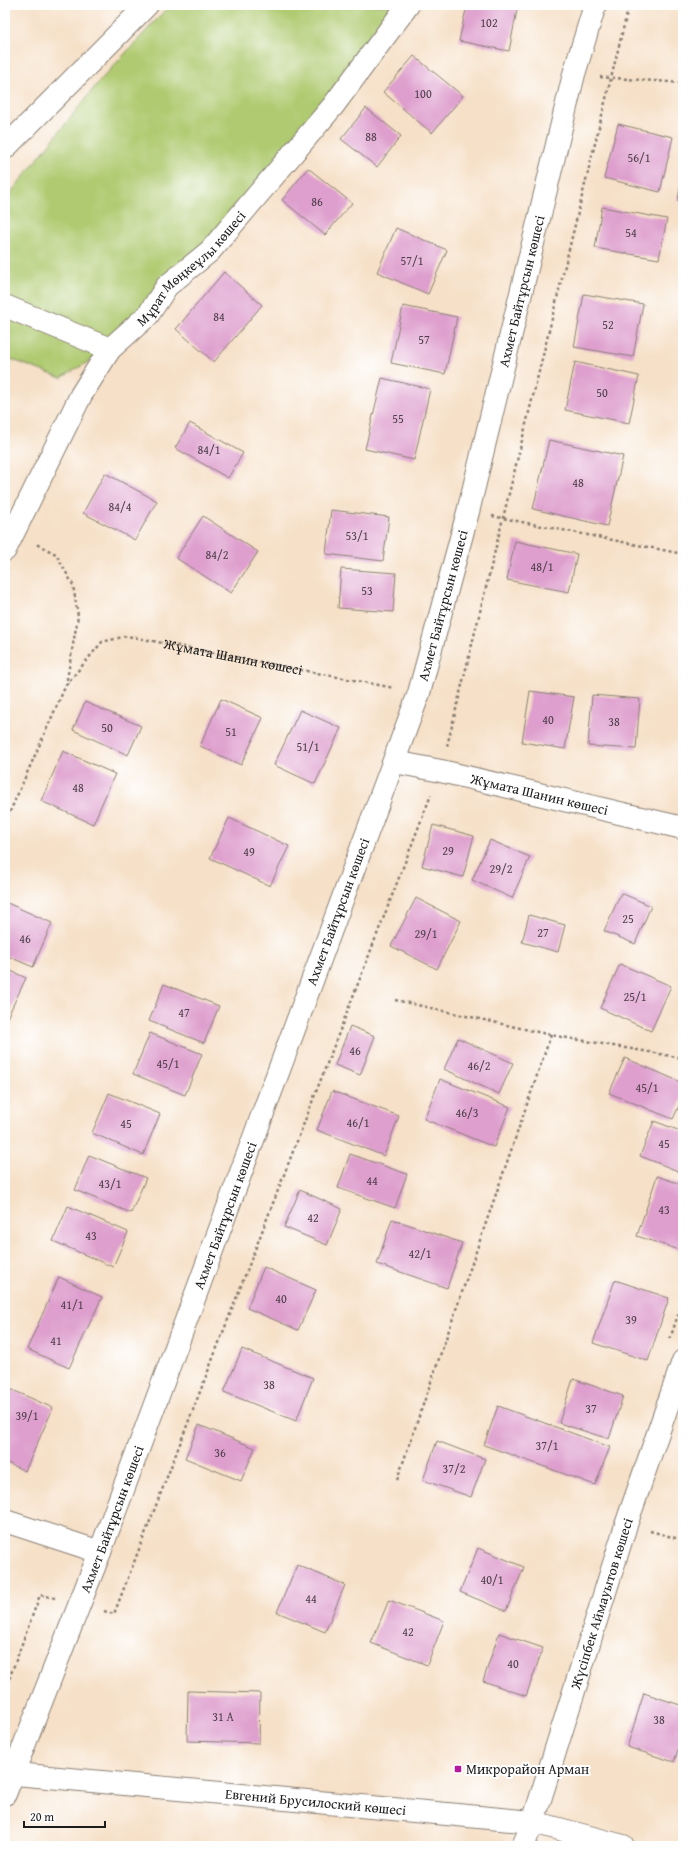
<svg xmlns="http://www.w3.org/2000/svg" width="688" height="1851" viewBox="0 0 688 1851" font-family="'Gentium Book Plus',serif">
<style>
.green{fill:#afca70;stroke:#667346}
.building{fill:#de9fce}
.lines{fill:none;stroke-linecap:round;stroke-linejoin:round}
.minor-casing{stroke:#897e72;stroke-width:24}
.tertiary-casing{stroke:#897e72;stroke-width:24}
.secondary-casing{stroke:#897e72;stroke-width:24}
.path{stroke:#897e72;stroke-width:2.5;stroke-dasharray:3 3;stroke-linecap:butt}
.minor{stroke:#fff;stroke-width:22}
.tertiary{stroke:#fff;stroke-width:22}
.secondary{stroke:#fff;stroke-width:22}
.poi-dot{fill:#b5179e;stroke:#fff;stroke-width:1.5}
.labels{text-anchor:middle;stroke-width:4;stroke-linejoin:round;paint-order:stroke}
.number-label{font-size:12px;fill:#4c3d48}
.street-label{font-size:14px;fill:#1c1c1c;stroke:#fff}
.poi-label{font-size:14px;fill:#1c1c1c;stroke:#fff;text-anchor:start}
</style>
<rect width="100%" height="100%" fill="#fff"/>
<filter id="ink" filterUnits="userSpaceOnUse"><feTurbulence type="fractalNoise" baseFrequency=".025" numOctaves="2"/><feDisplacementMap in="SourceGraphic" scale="8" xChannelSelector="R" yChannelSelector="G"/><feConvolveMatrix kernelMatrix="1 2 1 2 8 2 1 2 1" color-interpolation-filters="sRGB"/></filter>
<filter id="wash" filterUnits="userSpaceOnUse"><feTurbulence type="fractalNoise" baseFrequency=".012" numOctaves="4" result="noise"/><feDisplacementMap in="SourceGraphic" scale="16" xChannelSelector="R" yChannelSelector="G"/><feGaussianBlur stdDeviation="0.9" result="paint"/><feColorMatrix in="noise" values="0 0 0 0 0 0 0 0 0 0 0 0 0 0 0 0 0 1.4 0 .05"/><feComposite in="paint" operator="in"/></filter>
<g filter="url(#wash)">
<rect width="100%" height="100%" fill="#f6e0c7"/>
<path class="green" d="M170 5H408L333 106 110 349 61 378 5 357V200L97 84Z"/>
<g id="blocks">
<path class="building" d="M467 5H518L509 51 459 41Z
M414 56 463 96 432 133 383 92Z
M366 108 401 136 377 167 341 139Z
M618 124 673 137 660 192 604 178Z
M308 168 352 203 325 235 282 200Z
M682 175H683V201H678Z
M602 207 667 219 659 259 595 248Z
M396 228 447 250 428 294 377 272Z
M224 272 262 305 214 362 176 329Z
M584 294 643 304 633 357 574 347Z
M403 306 457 317 445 374 391 363Z
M575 362 639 376 629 423 565 410Z
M382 378 430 389 414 460 365 449Z
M190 423 243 453 228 478 175 448Z
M549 440 623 456 607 526 533 509Z
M105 473 157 501 135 540 83 513Z
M331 510 389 517 383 561 326 554Z
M203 516 258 552 231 593 176 558Z
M515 541 577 554 569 592 507 580Z
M341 569 396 573 393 612 338 608Z
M530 691 574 697 565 749 522 742Z
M592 695 640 699 636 749 588 746Z
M221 699 263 718 241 765 200 746Z
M85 702 141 726 128 755 73 730Z
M300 710 341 728 315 784 274 765Z
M63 751 115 774 93 824 41 801Z
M229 818 289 846 270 886 210 858Z
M433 825 474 836 463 877 422 866Z
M490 840 530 857 512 898 472 880Z
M621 893 651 906 635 944 604 931Z
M416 898 461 921 437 969 391 946Z
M5 902 52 923 33 967 5 955Z
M529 915 565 925 558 952 522 942Z
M620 964 671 986 651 1031 600 1008Z
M5 968 26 978 7 1018 5 1017Z
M164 984 219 1006 204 1043 149 1021Z
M350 1026 375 1036 360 1075 335 1065Z
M150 1033 202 1054 185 1095 133 1074Z
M458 1038 513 1063 499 1094 444 1069Z
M625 1058 683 1083V1097L673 1119 609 1093Z
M440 1079 510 1107 494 1147 424 1119Z
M332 1091 399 1116 384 1156 317 1130Z
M109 1093 160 1114 143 1155 92 1133Z
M654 1121 683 1132V1173L640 1156Z
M350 1154 407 1174 395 1208 338 1188Z
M89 1155 146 1178 131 1213 75 1190Z
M657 1176 683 1185V1238L679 1250 637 1236Z
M300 1190 342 1209 327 1245 284 1227Z
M68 1206 128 1232 113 1267 53 1241Z
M392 1219 462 1243 447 1288 377 1264Z
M264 1267 316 1290 298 1330 247 1308Z
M59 1277 102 1297 69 1368 27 1349Z
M615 1280 669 1298 648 1361 593 1343Z
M242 1349 313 1378 296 1421 224 1392Z
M573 1379 623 1396 609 1439 559 1423Z
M8 1388 53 1408 25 1471 5 1462V1395Z
M498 1406 610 1447 595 1485 484 1445Z
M199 1425 255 1448 241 1481 185 1458Z
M437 1441 485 1459 471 1497 423 1480Z
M478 1548 524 1567 506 1611 460 1592Z
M297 1565 345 1585 325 1632 277 1612Z
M389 1600 444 1621 427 1665 371 1643Z
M499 1633 543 1648 526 1696 483 1681Z
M188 1691 260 1693 259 1743 187 1741Z
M644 1693 683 1706V1735L674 1762 627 1747Z"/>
</g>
</g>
<g filter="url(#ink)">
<use href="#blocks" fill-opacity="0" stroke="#897e72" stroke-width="1"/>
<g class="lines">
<defs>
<g id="minor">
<path d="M5 148 147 5"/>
<path d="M5 306 110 349"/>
<path id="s2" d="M5 550 81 395 110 349 148 315 167 286 210 251 333 106 408 5"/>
<path id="s3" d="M395 762 441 771 683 828"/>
<path d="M5 1521 100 1552"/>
<path id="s4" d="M523 1846 533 1822 626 1525 683 1361"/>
</g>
<g id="tertiary">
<path id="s5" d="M5 1794 100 1552 419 693 468 512 574 74 595 5"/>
</g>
<g id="secondary">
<path id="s6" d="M5 1773 533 1822 623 1846"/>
</g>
</defs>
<use href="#minor" class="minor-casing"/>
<use href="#tertiary" class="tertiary-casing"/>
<use href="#secondary" class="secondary-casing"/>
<g class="path">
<path d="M600 77 683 83"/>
<path d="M492 516 683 554"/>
<path id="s1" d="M66 685 102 642 127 636 394 688"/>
<path d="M447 746 629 5"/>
<path d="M5 823 66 685 78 616 73 585 56 554 36 544"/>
<path d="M395 1000 551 1035 683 1058"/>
<path d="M670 1339 683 1300"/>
<path d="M397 1480 551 1035"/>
<path d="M650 1531 683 1540"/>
<path d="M104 1611 114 1614 431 795"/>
<path d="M5 1690 40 1595 55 1598"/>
</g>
<use href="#minor" class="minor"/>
<use href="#tertiary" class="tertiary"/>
<use href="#secondary" class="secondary"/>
</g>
</g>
<rect class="poi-dot" x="454" y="1765" width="8" height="8" rx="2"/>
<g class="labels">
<g class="number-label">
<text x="489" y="27">102</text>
<text x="423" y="98">100</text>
<text x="371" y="141">88</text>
<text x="639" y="162">56/1</text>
<text x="317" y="206">86</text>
<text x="631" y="237">54</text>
<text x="412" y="265">57/1</text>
<text x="219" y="321">84</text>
<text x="608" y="329">52</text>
<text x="424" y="344">57</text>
<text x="602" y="397">50</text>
<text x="398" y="423">55</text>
<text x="209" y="454">84/1</text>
<text x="578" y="487">48</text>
<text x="120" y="511">84/4</text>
<text x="357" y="540">53/1</text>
<text x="217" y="559">84/2</text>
<text x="542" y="571">48/1</text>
<text x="367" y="595">53</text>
<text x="548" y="724">40</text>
<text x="614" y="726">38</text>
<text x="107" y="732">50</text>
<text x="231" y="736">51</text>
<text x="308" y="751">51/1</text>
<text x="78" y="792">48</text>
<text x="448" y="855">29</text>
<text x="249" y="856">49</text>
<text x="501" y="873">29/2</text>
<text x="628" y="923">25</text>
<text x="543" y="937">27</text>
<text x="426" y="938">29/1</text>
<text x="25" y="943">46</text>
<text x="635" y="1001">25/1</text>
<text x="184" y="1017">47</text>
<text x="355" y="1055">46</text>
<text x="168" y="1068">45/1</text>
<text x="479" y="1070">46/2</text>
<text x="647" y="1092">45/1</text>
<text x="467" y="1117">46/3</text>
<text x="358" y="1127">46/1</text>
<text x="126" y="1128">45</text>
<text x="664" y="1148">45</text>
<text x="372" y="1185">44</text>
<text x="110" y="1188">43/1</text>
<text x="664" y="1214">43</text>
<text x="313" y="1222">42</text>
<text x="91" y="1240">43</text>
<text x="420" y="1258">42/1</text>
<text x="281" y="1303">40</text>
<text x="72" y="1309">41/1</text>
<text x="631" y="1324">39</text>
<text x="56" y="1345">41</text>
<text x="269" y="1389">38</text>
<text x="591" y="1413">37</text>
<text x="27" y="1420">39/1</text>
<text x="547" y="1450">37/1</text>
<text x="220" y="1457">36</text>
<text x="454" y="1473">37/2</text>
<text x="492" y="1584">40/1</text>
<text x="311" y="1603">44</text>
<text x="408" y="1636">42</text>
<text x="513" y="1668">40</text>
<text x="223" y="1721">31 А</text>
<text x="659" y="1724">38</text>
</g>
<g class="street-label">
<text dy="5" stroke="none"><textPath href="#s2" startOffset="342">Мұрат Мөңкеұлы көшесі</textPath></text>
<text dy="5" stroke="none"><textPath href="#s5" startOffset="1591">Ахмет Байтұрсын көшесі</textPath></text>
<text dy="5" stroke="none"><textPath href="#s5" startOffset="1267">Ахмет Байтұрсын көшесі</textPath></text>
<text dy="5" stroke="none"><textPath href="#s1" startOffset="190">Жұмата Шанин көшесі</textPath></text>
<text dy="5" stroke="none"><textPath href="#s3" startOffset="148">Жұмата Шанин көшесі</textPath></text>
<text dy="5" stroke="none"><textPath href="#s5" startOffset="943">Ахмет Байтұрсын көшесі</textPath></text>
<text dy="5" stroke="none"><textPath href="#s5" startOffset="619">Ахмет Байтұрсын көшесі</textPath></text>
<text dy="5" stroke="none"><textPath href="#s5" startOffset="295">Ахмет Байтұрсын көшесі</textPath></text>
<text dy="5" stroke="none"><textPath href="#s4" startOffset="255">Жүсіпбек Аймауытов көшесі</textPath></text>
<text dy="5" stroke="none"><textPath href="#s6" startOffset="312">Евгений Брусилоский көшесі</textPath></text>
</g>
<g class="poi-label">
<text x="466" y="1774">Микрорайон Арман</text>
</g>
</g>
<rect width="688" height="1851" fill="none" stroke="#fff" stroke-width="20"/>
<path d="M24 1821v6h81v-6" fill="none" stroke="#1c1c1c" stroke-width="2"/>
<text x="30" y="1821" font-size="12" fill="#1c1c1c" stroke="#ffffff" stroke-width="3" paint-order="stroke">20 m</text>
</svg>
